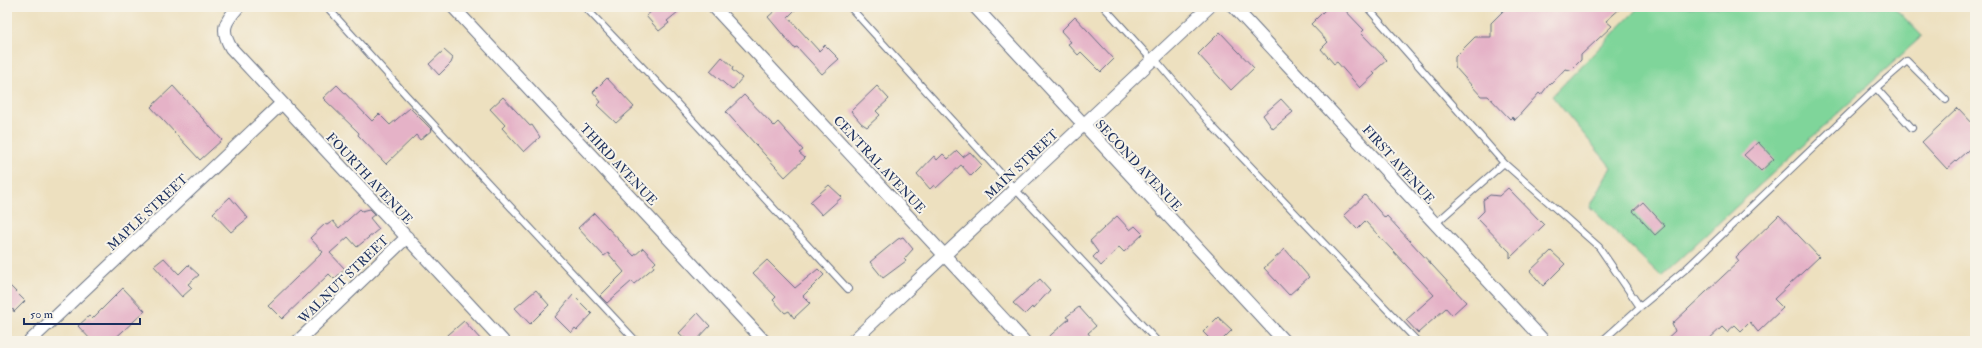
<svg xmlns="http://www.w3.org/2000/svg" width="1982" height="348" viewBox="0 0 1982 348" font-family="'IM FELL Double Pica',serif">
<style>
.green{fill:#7fd59a;stroke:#4d827c}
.building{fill:#e5b2c7}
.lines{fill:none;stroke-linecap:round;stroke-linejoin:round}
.lane-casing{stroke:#646d80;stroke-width:8}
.street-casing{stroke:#646d80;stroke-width:14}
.lane{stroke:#fff;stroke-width:6}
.street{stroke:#fff;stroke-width:12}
.labels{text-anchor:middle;stroke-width:4;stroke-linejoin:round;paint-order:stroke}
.street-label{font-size:13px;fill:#1b2f5e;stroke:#f7f3e8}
</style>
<rect width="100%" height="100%" fill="#f7f3e8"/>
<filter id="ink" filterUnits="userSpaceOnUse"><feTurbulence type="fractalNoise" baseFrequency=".025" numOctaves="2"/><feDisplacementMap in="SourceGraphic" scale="8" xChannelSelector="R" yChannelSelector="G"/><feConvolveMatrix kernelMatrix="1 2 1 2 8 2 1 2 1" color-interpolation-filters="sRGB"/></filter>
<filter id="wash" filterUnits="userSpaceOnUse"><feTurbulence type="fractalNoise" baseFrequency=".012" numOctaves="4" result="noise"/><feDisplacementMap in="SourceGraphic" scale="16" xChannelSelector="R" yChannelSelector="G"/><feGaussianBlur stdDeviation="0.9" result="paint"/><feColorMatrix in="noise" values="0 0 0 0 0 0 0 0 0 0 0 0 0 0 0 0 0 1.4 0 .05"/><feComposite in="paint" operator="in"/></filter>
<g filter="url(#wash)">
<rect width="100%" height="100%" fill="#ede0bf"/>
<path class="green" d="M1639 7H1894L1922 36 1661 276 1590 207 1611 167 1552 96Z"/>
<g id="blocks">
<path class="building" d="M657 7H684L667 21 669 23 659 31 646 16Z
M779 7H798L788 17 819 51 825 45 839 59 822 74 797 47 794 48 768 17Z
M1328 7H1342L1364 30 1361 33 1387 60 1373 72 1375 74 1360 88 1337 62 1334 64 1321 49 1328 42 1311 24Z
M1507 7H1622L1606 21 1612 26 1581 55V60L1571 70 1565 69 1551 84 1550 83 1541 95 1539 93 1515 120 1512 117 1510 119 1488 96H1481L1455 67V57L1475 37H1491V23Z
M1075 17 1114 59 1101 72 1081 52 1078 55 1068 44 1071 42 1061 31Z
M1220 32 1254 68 1231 90 1198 54Z
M444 50 453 58 451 63 439 75 429 64Z
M722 57 733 67 732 70 742 78 732 90 710 71Z
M607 78 634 107 616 123 597 105 601 102 593 92Z
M337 85 372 121 379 114 390 125 410 108 432 130 420 140 416 135 386 164 358 135 359 133 323 98Z
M173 86 222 140 200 160 151 107Z
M877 86 889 99 876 111 880 115 867 127 861 123 851 111Z
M744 95 774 126 778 122 803 150 799 153 805 158 785 177 726 112Z
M503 97 530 126 532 125 540 137 524 152 502 128 505 125 490 109Z
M1281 99 1293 112 1273 129 1263 115Z
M1958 108 1975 126V144L1947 169 1922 142Z
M1758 142 1774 159 1761 171 1744 155Z
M957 151 963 157 970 152 982 165 971 176 961 165 936 188 934 185 930 189 917 174 934 156 937 160 943 154 948 159Z
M829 185 842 197 822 215 810 202Z
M1508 188 1544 225 1510 258V252L1477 218 1484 211 1483 200 1490 195 1499 196Z
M1365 195 1385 218 1387 216 1466 302 1452 315 1446 308 1418 333 1406 320 1434 295 1365 221 1357 229 1344 215Z
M230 197 248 218 231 232 213 213Z
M1643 202 1665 226 1655 235 1633 211Z
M360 209 362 211 370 209 375 214 370 218 379 229 357 247 348 237 330 253 345 269 334 279 329 274 282 319 268 305 323 252 310 238 325 224 327 225 333 221 339 228Z
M594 213 634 256 643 248 656 262 653 265 654 267 634 284 632 281 607 303 600 296 624 272 608 253 604 256 578 228Z
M1779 215 1819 257 1774 299 1783 308 1758 332 1750 322 1741 331 1735 325 1727 332 1722 327 1707 341H1664L1675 331 1672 324 1739 261 1736 257Z
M1117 216 1130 230 1135 226 1143 234 1124 252 1119 247 1101 266 1093 257 1098 252 1090 241Z
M903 237 913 249 904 259 906 261 883 278 870 262 898 239Z
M1285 249 1309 277 1289 295 1264 268Z
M1551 251 1565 264 1543 286 1530 271Z
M164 258 179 274 188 265 199 275 188 284 192 288 182 297 154 266Z
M767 260 795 288 818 269 824 275 803 296 810 303 794 318 789 311 785 313 773 300 776 297 753 273Z
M1040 279 1050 290 1033 309 1032 307 1025 314 1013 303Z
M7 283 25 301 14 312 13 309 7 315Z
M123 288 145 311 112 341H92L78 326 89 316 92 319Z
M536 290 549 305 530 324 515 308Z
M573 295 592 314 577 330 575 328 571 333 555 317Z
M1079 307 1096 326 1088 333 1094 341H1044L1069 319 1066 317Z
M698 313 710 326 696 341H688L679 333Z
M1218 317 1232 330 1221 341H1212L1203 332Z
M464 321 482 341H441Z"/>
</g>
</g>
<g filter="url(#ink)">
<use href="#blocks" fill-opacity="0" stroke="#646d80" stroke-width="1"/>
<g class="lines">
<defs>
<path id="lane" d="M327 7 407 96 636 341
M585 7 672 98 848 289
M850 7 1015 189 1157 341
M1104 7 1152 60
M1367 7 1504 163 1435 224
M1154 58 1214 128 1417 341
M1876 88 1907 61 1946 100
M1504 163 1599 247 1640 307 1602 341
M1640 307 1687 268 1876 88 1912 128"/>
<path id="street" d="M238 7C225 22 220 29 231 48L503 341
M453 7 764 341
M714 7 1024 341
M975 7 1284 341
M1234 7 1544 341
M30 341 282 103
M298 341 407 237
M853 341 1209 7"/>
</defs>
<use href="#lane" class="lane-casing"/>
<use href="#street" class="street-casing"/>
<use href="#lane" class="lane"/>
<use href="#street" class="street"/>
</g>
</g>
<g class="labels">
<g class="street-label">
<text transform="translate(619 164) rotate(47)" y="5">THIRD AVENUE</text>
<text transform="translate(880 164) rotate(47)" y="5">CENTRAL AVENUE</text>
<text transform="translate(1021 164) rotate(-43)" y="5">MAIN STREET</text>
<text transform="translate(1399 164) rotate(48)" y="5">FIRST AVENUE</text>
<text transform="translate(1139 165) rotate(47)" y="5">SECOND AVENUE</text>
<text transform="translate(370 178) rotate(47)" y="5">FOURTH AVENUE</text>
<text transform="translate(147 212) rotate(-43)" y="5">MAPLE STREET</text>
<text transform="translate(343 279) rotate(-44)" y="5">WALNUT STREET</text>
</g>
</g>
<rect width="1982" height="348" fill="none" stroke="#f7f3e8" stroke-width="24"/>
<path d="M24 318v6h116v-6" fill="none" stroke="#1b2f5e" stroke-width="2"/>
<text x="30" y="318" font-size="12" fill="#1b2f5e" stroke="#f7f3e8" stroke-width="3" paint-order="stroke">50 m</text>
</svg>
